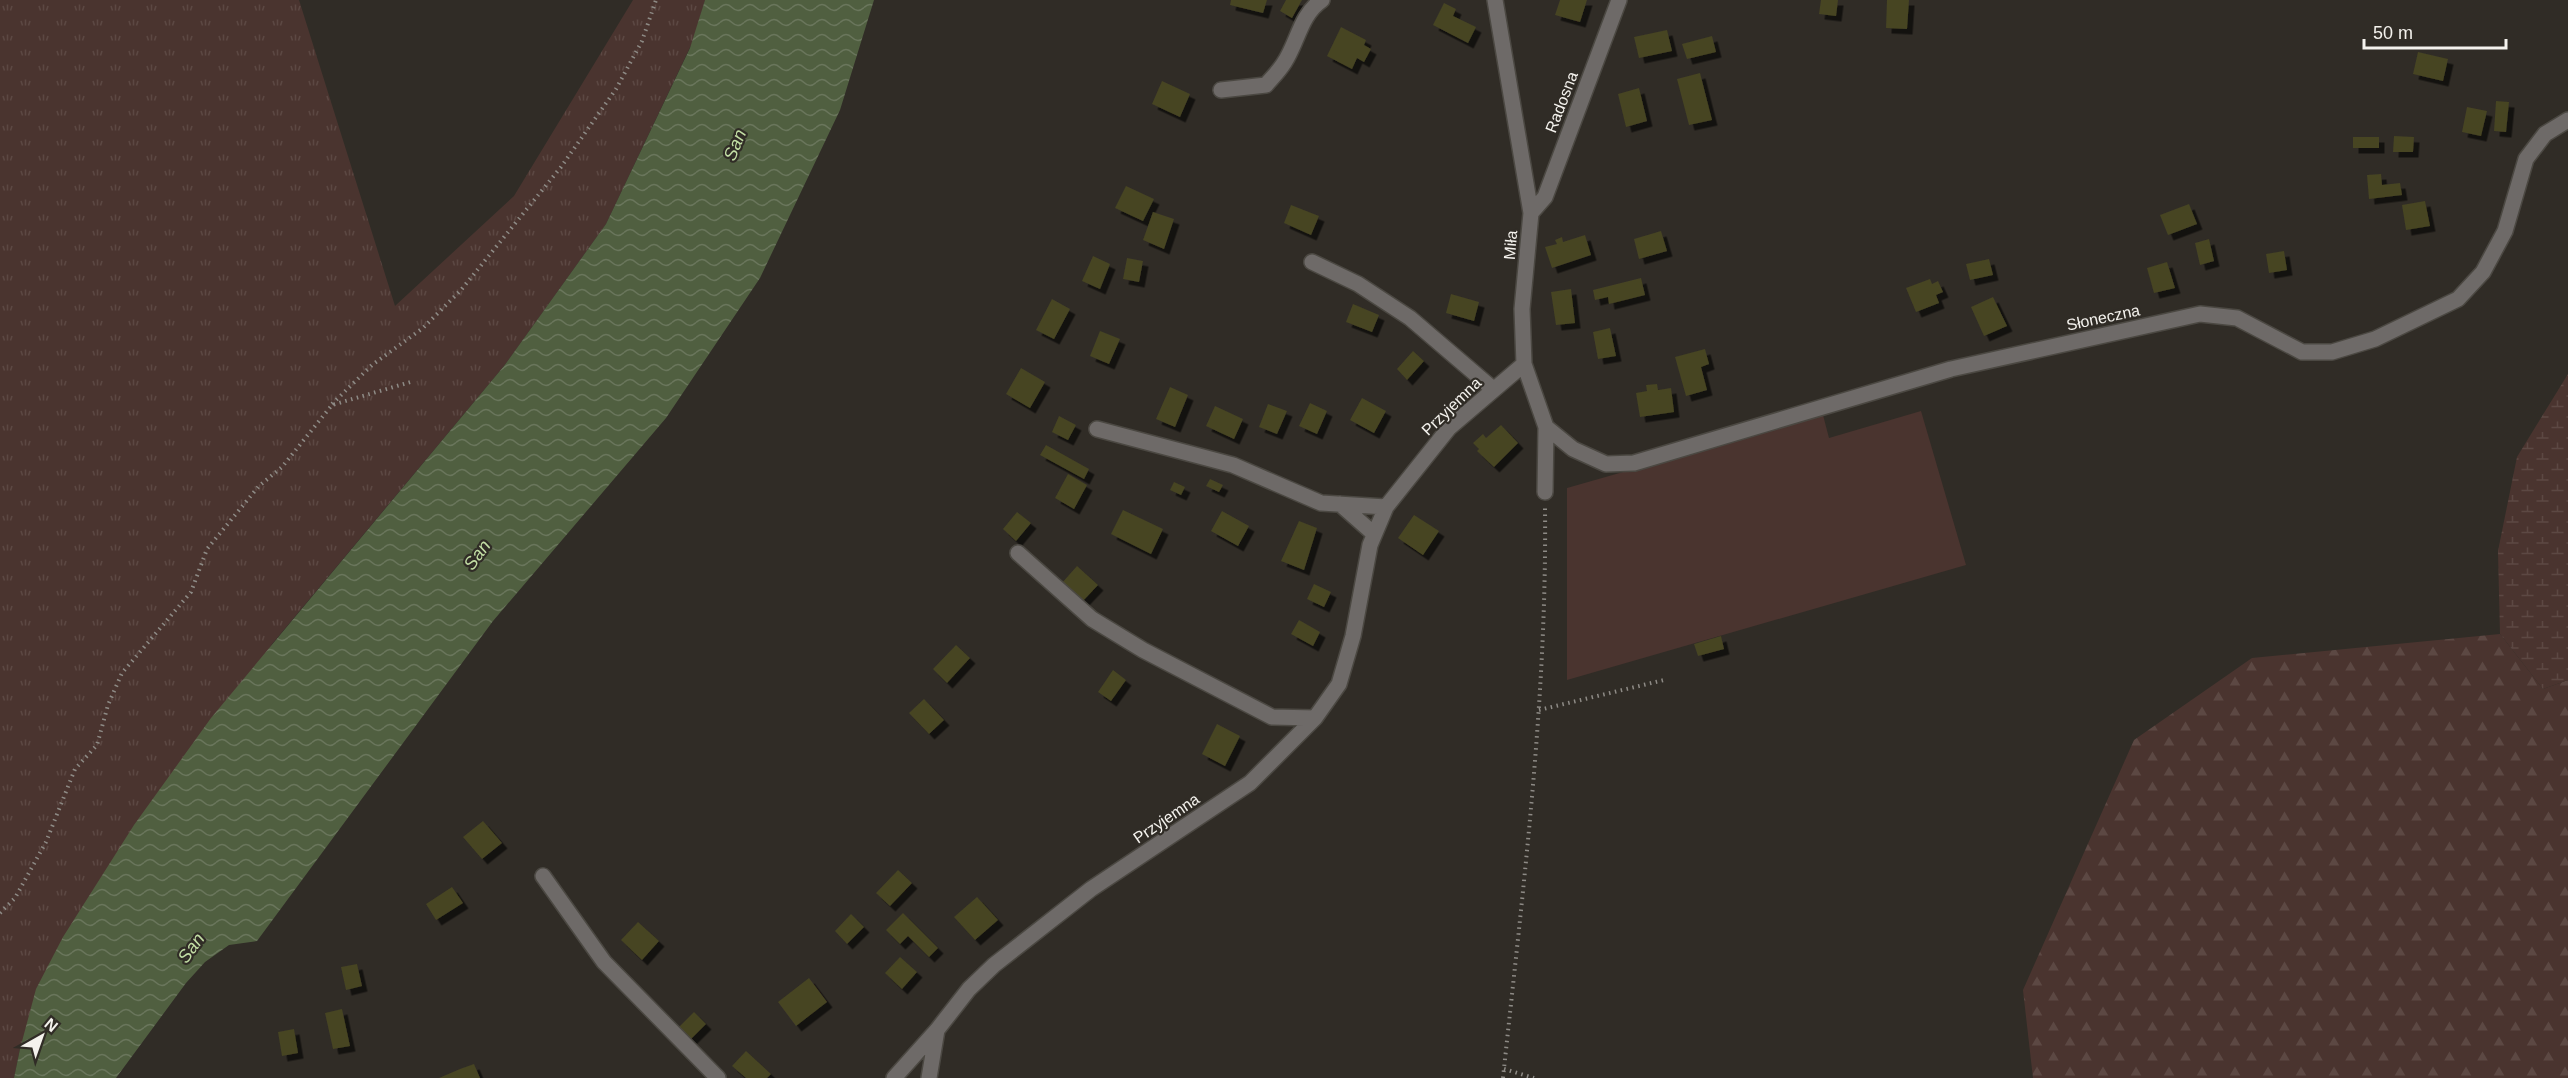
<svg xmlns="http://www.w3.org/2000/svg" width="2568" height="1078" viewBox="0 0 2568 1078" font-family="Arial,sans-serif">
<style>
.grass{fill:url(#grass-tufts)}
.forest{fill:url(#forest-firs)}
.wetland{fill:url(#wetland-marsh)}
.green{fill:#4a342f}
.water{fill:url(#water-waves)}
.building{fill:#464423;filter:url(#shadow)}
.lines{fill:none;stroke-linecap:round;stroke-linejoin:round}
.minor-casing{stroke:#4b4842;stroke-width:18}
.path{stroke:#8e8b86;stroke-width:4;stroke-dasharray:1.5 4.5;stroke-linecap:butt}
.minor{stroke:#6e6a68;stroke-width:15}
.labels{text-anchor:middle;stroke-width:4.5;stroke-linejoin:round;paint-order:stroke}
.street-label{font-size:16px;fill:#f4f2ed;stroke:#302c26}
.water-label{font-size:18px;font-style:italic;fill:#c2dda4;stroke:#302c26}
</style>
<defs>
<pattern id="grass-tufts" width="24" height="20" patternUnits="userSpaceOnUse" patternTransform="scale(1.5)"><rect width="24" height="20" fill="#4a342f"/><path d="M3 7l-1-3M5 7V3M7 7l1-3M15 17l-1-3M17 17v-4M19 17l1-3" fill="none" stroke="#5c4843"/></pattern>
<pattern id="forest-firs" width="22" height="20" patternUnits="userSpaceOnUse" patternTransform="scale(1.5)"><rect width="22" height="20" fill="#4a342f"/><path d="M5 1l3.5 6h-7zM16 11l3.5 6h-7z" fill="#5c4843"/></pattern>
<pattern id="wetland-marsh" width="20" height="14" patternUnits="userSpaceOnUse" patternTransform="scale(1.5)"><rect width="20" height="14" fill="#4a342f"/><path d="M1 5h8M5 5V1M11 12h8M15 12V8" fill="none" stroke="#5c4843"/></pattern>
<pattern id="water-waves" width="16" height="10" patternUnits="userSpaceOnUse" patternTransform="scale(1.5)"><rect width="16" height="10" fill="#505f40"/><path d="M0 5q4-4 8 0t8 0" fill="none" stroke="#6a765c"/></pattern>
<filter id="shadow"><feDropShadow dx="5.5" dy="5.5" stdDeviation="0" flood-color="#0009"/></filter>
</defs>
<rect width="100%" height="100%" fill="#302c26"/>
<path class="grass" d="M0 0H299L395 306 514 196 633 0H705L693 41 606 224 504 366 272 644 20 1049 14 1078H0Z"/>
<path class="forest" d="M2500 634 2543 689 2568 680V1078H2033L2023 990 2134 740 2252 658Z"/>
<path class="wetland" d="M2568 374V680L2543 689 2500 634 2498 551 2517 457Z"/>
<path class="green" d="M1921 411 1966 565 1567 680V488L1823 415 1829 438Z"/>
<path class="water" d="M705 0H874L840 110 760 278 666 418 493 621 257 941 229 945 205 962 186 983 116 1078H14L20 1049 36 989 63 937 134 825 211 718 504 366 606 224 690 48Z"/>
<path class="building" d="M1231 0H1267L1263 13 1230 5Z
M1286 0H1302L1292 18 1280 11Z
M1560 0H1587L1580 22 1555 15Z
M1821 0H1838L1836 16 1819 14Z
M1887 0H1909L1907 29 1886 28Z
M1444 3 1456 9 1453 16 1476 27 1468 43 1433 25Z
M1341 27 1366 40 1364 45 1371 49 1364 62 1357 58 1352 69 1327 56Z
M1667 30 1672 51 1639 58 1634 37Z
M1712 36 1716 52 1687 59 1682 44Z
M2418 52 2448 59 2443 81 2413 74Z
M1700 73 1712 120 1689 125 1677 79Z
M1162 81 1190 94 1180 117 1152 104Z
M1639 88 1647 121 1626 127 1618 94Z
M2496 101 2509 102 2506 132 2494 131Z
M2467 107 2487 111 2481 136 2462 132Z
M2394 136 2414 137 2413 152H2393Z
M2353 137H2379V148H2353Z
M2381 174 2382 185 2400 183 2402 195 2369 199 2367 175Z
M1126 186 1154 199 1143 221 1115 208Z
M2425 201 2430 226 2406 230 2402 205Z
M2189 204 2197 224 2168 235 2160 215Z
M1291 205 1319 216 1311 235 1284 223Z
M1153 212 1174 219 1164 249 1143 240Z
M1661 231 1667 251 1639 259 1634 239Z
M1585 235 1591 255 1552 268 1545 247 1557 244 1555 240 1562 237 1563 242Z
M2209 239 2214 261 2200 265 2195 243Z
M2284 251 2287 270 2269 273 2266 254Z
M1093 256 1110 264 1100 289 1082 281Z
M1127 258 1143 261 1139 282 1123 279Z
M1989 259 1993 275 1970 280 1966 264Z
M2167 262 2175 288 2154 293 2147 268Z
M1641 278 1645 295 1609 304 1608 297 1595 300 1593 290Z
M1930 279 1932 284 1938 281 1943 292 1936 295 1939 303 1916 312 1906 288Z
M1571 289 1575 323 1556 325 1551 292Z
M1451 294 1479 302 1474 321 1446 313Z
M1993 297 2007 326 1984 336 1971 307Z
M1052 299 1070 309 1054 339 1036 330Z
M1353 304 1379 315 1372 332 1346 322Z
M1610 328 1616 356 1598 359 1593 332Z
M1100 331 1120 339 1109 364 1090 356Z
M1705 349 1709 364 1701 367 1707 390 1686 396 1675 357Z
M1413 351 1424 361 1407 380 1397 369Z
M1021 368 1045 382 1030 408 1006 394Z
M1657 384 1658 390 1671 388 1674 412 1640 417 1636 393 1647 391 1646 385Z
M1170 387 1188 395 1175 427 1156 419Z
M1362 398 1386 411 1374 433 1350 420Z
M1310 403 1327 411 1317 434 1299 426Z
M1268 404 1287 411 1277 434 1259 427Z
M1215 406 1243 419 1234 439 1206 426Z
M1059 416 1076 425 1068 440 1052 432Z
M1501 425 1518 443 1494 467 1477 451 1479 449 1473 443 1483 434 1486 438Z
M1046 445 1089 469 1084 479 1040 455Z
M1068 474 1087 485 1074 509 1055 498Z
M1210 479 1223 485 1219 492 1206 486Z
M1174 482 1185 487 1181 495 1170 490Z
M1123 510 1163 529 1151 554 1111 534Z
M1222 511 1249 526 1238 546 1211 531Z
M1017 512 1031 523 1016 541 1003 529Z
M1414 515 1439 531 1423 555 1398 538Z
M1299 521 1317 528 1304 570 1281 561Z
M1077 566 1098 585 1081 603 1061 584Z
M1314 584 1331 592 1324 607 1307 599Z
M1299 620 1320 632 1313 646 1291 634Z
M1721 636 1724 649 1698 656 1694 644Z
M956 645 970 658 947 683 933 669Z
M1113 670 1126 680 1111 701 1098 692Z
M924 699 944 720 929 734 909 713Z
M1217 724 1240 736 1225 766 1202 754Z
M483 821 502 843 482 859 463 837Z
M898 870 912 883 890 906 876 893Z
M452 887 463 903 436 920 426 904Z
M977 897 998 920 975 940 954 917Z
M903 913 938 948 929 957 908 936 900 944 886 930Z
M851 914 864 927 847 944 835 931Z
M638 922 659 941 642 960 621 940Z
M900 957 917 972 902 989 885 973Z
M357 964 362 986 346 990 341 967Z
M809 978 827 1002 796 1026 778 1002Z
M342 1009 350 1046 333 1049 325 1013Z
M694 1012 706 1024 690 1040 678 1028Z
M294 1029 298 1053 282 1056 278 1032Z
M746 1051 771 1074 767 1078H746L732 1066Z
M474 1064 480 1078H439L460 1069Z"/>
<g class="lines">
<defs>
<path id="minor" d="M1495 0 1531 213 1522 309 1524 364 1546 427 1545 492
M1221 90 1266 85C1272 78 1279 71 1284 63 1298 42 1300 15 1322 0
M1531 213 1545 197 1619 0
M1312 262 1358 284 1410 318 1493 389
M1546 427 1573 449 1606 464 1634 463 1951 369 2200 314 2237 318 2302 352H2332L2375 339 2458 299 2483 272 2505 231 2526 159 2545 134 2568 120
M1097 429 1233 465 1321 503 1386 507
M1340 504 1374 534
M1018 553 1092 619 1143 650 1272 717 1315 718
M543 876 604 962 718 1078
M894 1078 937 1030 969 989 994 965 1091 889 1250 783 1315 718 1339 684 1353 636 1370 545 1386 507 1449 428 1524 364
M929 1078 937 1030"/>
</defs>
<use href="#minor" class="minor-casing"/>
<path class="path" d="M332 404 372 365 423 328 461 290 561 167 616 89 642 41 656 0
M1539 710 1664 680
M0 913 15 898 46 842 75 769 97 745 108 705 122 673 191 592 207 549 259 486 282 467 332 405 414 381
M1504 1069 1534 1078
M1503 1078C1523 889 1547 699 1545 508"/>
<use href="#minor" class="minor"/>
</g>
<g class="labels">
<g class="street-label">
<text transform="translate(1561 102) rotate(-69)" y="6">Radosna</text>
<text transform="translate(1510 245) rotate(-85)" y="6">Miła</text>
<text transform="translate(2103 317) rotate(-12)" y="6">Słoneczna</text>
<text transform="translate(1451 406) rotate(-44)" y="6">Przyjemna</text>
<text transform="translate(1166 818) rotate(-34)" y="6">Przyjemna</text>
</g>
<g class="water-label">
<text transform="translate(735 145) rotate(-68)" y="6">San</text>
<text transform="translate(477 555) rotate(-54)" y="6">San</text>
<text transform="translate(191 948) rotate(-54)" y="6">San</text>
</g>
</g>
<g transform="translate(42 1036) rotate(40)" stroke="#302c26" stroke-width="4.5" paint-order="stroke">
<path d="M0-4.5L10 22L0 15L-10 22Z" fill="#f4f2ed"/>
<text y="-9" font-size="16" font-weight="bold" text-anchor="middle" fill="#f4f2ed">N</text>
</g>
<path d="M2364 39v9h142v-9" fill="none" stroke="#f4f2ed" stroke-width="3"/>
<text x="2373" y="39" font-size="18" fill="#f4f2ed" stroke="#302c26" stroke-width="4.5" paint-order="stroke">50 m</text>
</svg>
